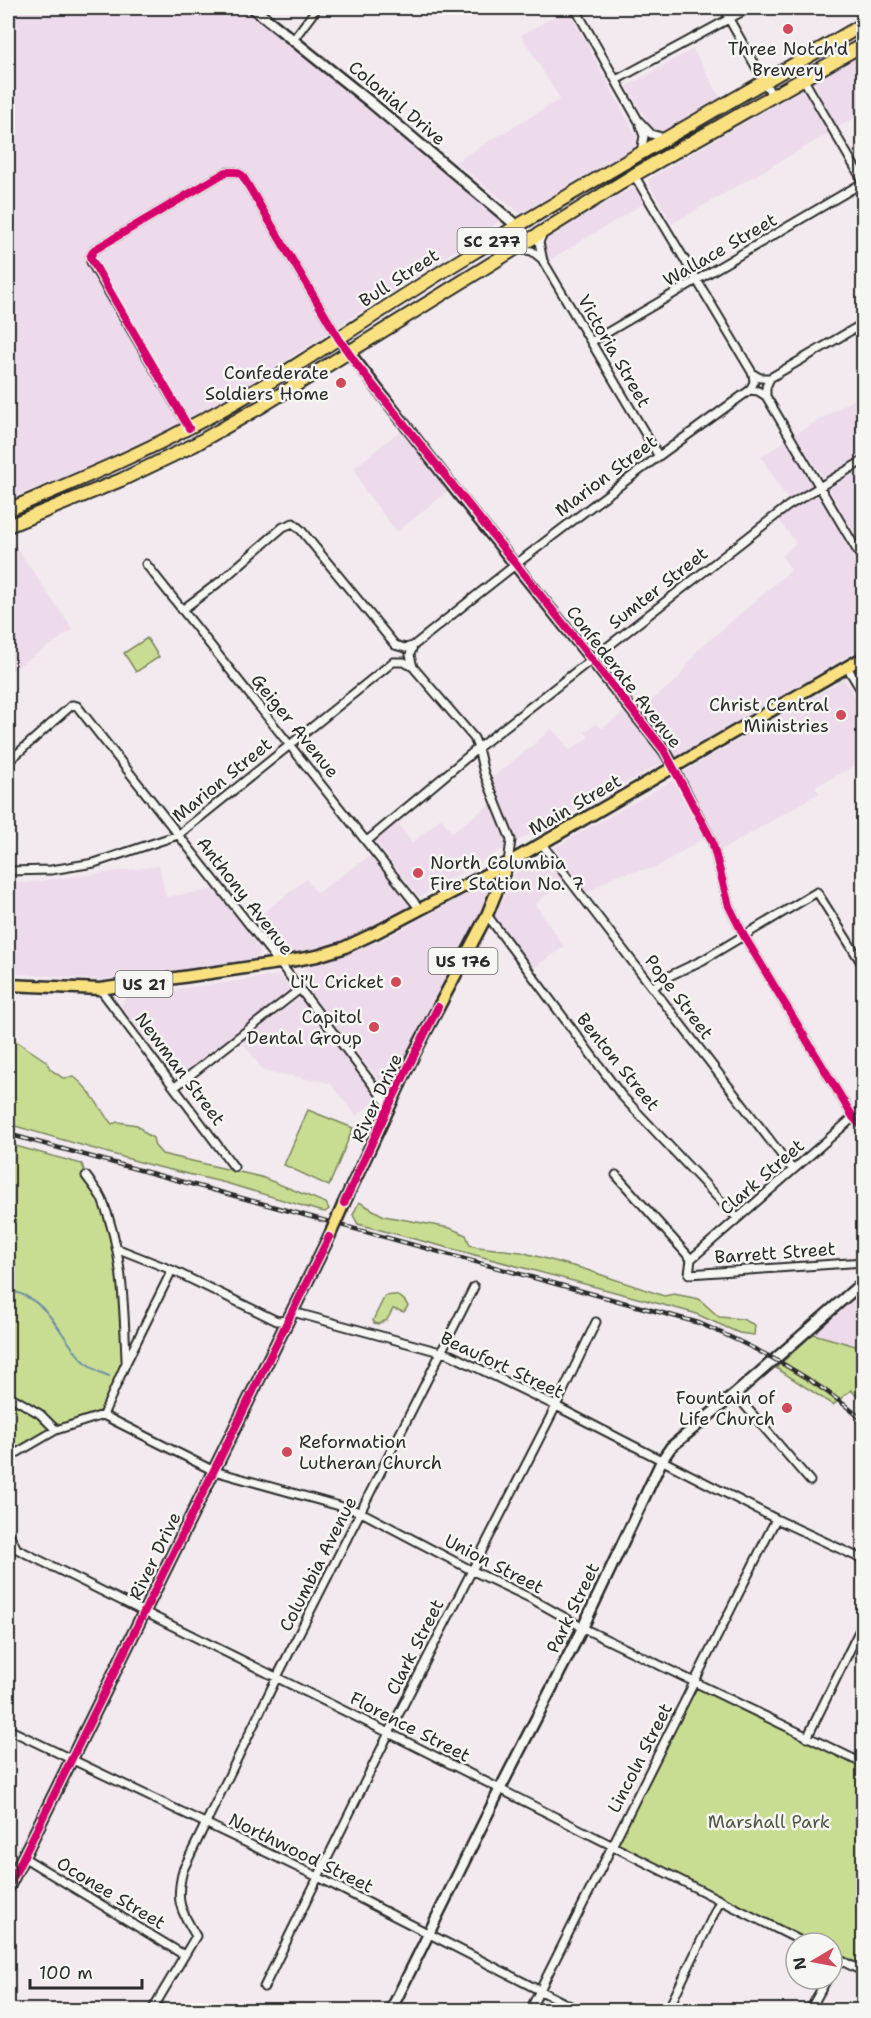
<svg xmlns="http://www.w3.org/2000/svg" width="871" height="2018" viewBox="0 0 871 2018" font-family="'Shantell Sans',sans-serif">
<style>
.built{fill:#eddbeb}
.green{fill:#c9dd92;stroke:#7a845e;stroke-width:1.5}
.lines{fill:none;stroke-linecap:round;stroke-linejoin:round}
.stream{stroke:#6d90a7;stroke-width:2}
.street-casing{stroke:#2b2b2b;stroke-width:11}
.secondary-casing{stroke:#2b2b2b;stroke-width:14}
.primary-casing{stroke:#2b2b2b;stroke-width:15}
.highway-casing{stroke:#2b2b2b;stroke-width:16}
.street{stroke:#f6f6f2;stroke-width:7}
.secondary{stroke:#f6f6f2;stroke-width:9}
.primary{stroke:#f9e181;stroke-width:10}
.highway{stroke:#f9e181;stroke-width:12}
.rail-casing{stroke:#2b2b2b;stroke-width:4.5}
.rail{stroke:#f6f6f2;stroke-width:2;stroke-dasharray:7;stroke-linecap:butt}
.primary-bridge-casing{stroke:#2b2b2b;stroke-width:15;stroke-linecap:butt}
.primary-bridge{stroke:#f9e181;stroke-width:10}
.cycleway-casing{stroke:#f6f6f2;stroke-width:11}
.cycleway{stroke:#d6006c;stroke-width:8}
.poi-dot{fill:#d1495b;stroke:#f6f6f2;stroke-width:2}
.labels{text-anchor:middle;stroke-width:5;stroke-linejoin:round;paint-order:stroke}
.shield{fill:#f6f6f2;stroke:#686867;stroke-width:1.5}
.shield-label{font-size:16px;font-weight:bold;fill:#2b2b2b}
.poi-label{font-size:18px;fill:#2b2b2b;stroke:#f6f6f2;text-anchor:end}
.street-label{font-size:18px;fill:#2b2b2b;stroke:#f6f6f2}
.park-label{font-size:18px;fill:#525845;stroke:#f6f6f2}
</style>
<rect width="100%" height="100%" fill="#f2eaef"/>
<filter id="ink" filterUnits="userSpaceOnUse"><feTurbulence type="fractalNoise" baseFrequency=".0167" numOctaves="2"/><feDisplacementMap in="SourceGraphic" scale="12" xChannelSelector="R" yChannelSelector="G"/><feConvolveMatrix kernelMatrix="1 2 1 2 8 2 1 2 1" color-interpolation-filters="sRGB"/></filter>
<g filter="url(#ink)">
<path class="built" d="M8 8H245L372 110 502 220 256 380 175 428 115 457 8 499Z
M568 9 638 139 635 147 521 214 455 162 560 99 521 35Z
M693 49 721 99 663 132 656 131 651 127 627 86Z
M863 51V113L837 128 813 80Z
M802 88 829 133 672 224 647 180Z
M634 187 645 203 548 261 542 247V240Z
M863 394V454L823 477 795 434Z
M401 430 449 490 397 532 365 491 354 468Z
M788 439 813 486 788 500 761 457Z
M863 468V548L829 489Z
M819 495 863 575V647L677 758 640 710 678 679 697 651 791 570 782 556 796 543 777 518Z
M10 538 73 630 8 673V539Z
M844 679 863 709V761L815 787 819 793 717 853 683 772Z
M626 711 664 762 517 841 492 778 552 729 570 750 589 737 585 732 596 724 602 728Z
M673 780 706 837 655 868 616 875 585 894 555 847Z
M492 803 507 847 419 897 375 841 397 822 412 843 441 818 452 832Z
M371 855 410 906 347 941 281 955 253 921 306 879 317 893Z
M540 856 547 858 565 881 535 904 564 947 532 969 494 918 519 866Z
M159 866 166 897 216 889 260 950 257 959 156 976 98 980 8 973V882L23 883Z
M484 884 491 891 388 1092 301 982 306 968 382 940Z
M279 975 292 989 177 1078 121 1006 127 996Z
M301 997 378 1099 356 1116 330 1083 263 1071 242 1041Z
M863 1290V1348L813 1334Z"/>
<path class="green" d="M147 638 159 657 136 672 124 653Z
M13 1039 46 1061 50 1069 63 1078 74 1077C91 1089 99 1109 112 1124L118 1122 137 1125 145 1133 153 1138 155 1146 162 1154 261 1177 326 1203 329 1209 325 1212 316 1210 226 1183 150 1165 8 1124V1040Z
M308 1110 353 1128 329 1186 284 1165Z
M8 1144 82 1164 86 1176 101 1197 116 1248 126 1363 103 1415 56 1430 8 1458Z
M359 1202 384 1216 450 1228 466 1235 470 1245 478 1247 521 1252 584 1269 664 1296 674 1294 699 1299 719 1317 742 1319 755 1325 754 1335 739 1333 694 1313 358 1224 353 1215Z
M394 1295C402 1297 404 1299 408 1306L404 1312 393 1309 387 1320 378 1324 374 1323 373 1320 385 1296Z
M813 1334 863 1348V1403L851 1390 833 1405 776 1368Z
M694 1682 863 1764V1972L832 1956V1943H805L613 1845Z"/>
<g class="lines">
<path class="stream" d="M8 1290C64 1302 60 1360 109 1376"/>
<defs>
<path id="street" d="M575 8 638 120 651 134 665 138
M725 8 729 19 773 97
M293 40 317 8
M616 80 749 8
M804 80 864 183
M640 125 644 136 641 152
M634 175 753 374 760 378H770
M543 233 539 242 543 261 658 455
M517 249 532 251 542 259
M591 342 864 182
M750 390 758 391 766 396 864 562
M766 396V387L770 378 864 323
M189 428 91 262 90 257 94 250 226 172H236L242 175 339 339
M146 564 419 908
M182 610 222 580 283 527 293 523 301 530 395 645
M395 645 405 648 413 646C523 557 635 472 750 390L754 382 753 374
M393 662H404L413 667 474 738 478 748 484 773 511 840 508 863
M413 667 410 655 413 646
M847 667 864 695
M8 762 72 705 77 706 300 989 389 1106
M674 767 712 841 729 906 744 936 853 1117 864 1129
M367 841 478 748 788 506 864 460
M541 843 793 1170
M8 871 51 870 94 863 178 835 393 662
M487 915 622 1096 737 1218
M654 987 665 978 703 960 817 892 864 967
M100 989 234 1167
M175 1087 300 989
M864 1108 691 1259 689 1274 864 1262
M616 1175 691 1259
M86 1176C91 1183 98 1191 102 1199 123 1250 124 1306 126 1360
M116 1248 172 1270 277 1321 287 1320 293 1312 451 1355 556 1406 776 1519 864 1560
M735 1394 810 1481
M8 1395 40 1414 56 1430
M103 1415 214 1471 361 1512 471 1570 530 1598 589 1631 864 1764
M8 1458 56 1430 103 1415 126 1363 172 1270
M8 1532 17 1549 389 1733 805 1943
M8 1729 318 1877 578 2010
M807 1738 864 1621
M23 1857 184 1955
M832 1956 864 1972
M832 1968 837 1959
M264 1987 389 1733 556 1406 596 1322
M152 2010 196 1936C180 1909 175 1901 183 1870L277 1677 474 1287
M530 2010 776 1519
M668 2010 720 1901
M810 2010 827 1979"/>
<path id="secondary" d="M253 8 369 101 517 226
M339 339 459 495 664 750 674 767
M391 2010 500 1789 583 1627 662 1460 671 1447 735 1394 864 1281"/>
<path id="primary" d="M8 985 100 989 279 963 317 956 343 948 375 933 508 863 864 657
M344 1203 415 1052 487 915 508 863
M8 1888 329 1237"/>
<path id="highway" d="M8 510C68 484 130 459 188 428 285 378 373 313 466 257 597 177 731 101 864 24
M8 526 121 480 194 445 262 406 634 175 864 44"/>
</defs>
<use href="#street" class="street-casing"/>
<use href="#secondary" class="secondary-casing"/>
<use href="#primary" class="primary-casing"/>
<use href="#highway" class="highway-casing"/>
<use href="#street" class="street"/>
<use href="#secondary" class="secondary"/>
<use href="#primary" class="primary"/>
<use href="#highway" class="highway"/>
<defs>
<path id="rail" d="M8 1134 699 1323C759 1349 814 1377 864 1421"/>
</defs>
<use href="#rail" class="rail-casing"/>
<use href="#rail" class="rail"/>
<defs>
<path id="primary-bridge" d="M329 1237 344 1203"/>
</defs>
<use href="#primary-bridge" class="primary-bridge-casing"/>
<use href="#primary-bridge" class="primary-bridge"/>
<defs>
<path id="cycleway" d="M189 428 90 257 94 250 226 172H236L242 175 339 339 357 365 664 750 712 841 729 906 744 936 853 1117 864 1129
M344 1203 389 1106 438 1007
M8 1888 329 1237"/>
</defs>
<use href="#cycleway" class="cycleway-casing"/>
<use href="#cycleway" class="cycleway"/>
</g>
</g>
<g class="poi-dot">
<circle cx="788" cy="29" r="6"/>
<circle cx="341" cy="383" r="6"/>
<circle cx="841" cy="715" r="6"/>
<circle cx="418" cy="873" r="6"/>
<circle cx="396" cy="982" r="6"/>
<circle cx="374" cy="1027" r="6"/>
<circle cx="787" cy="1408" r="6"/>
<circle cx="287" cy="1452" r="6"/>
</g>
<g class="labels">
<g class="shield">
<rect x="457.5" y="228" width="69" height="26" rx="4.5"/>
<rect x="428.5" y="948" width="69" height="26" rx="4.5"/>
<rect x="115.5" y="971" width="57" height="26" rx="4.5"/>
</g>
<g class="shield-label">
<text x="492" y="247">SC 277</text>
<text x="463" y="967">US 176</text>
<text x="144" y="990">US 21</text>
</g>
<g class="poi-label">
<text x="788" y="55" text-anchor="middle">Three Notch'd<tspan x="788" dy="21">Brewery</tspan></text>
<text x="329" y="379">Confederate<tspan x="329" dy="21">Soldiers Home</tspan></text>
<text x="829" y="711">Christ Central<tspan x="829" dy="21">Ministries</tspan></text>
<text x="430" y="869" text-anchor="start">North Columbia<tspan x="430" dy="21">Fire Station No. 7</tspan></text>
<text x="384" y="988">Li'L Cricket</text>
<text x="362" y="1023">Capitol<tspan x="362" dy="21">Dental Group</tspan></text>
<text x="775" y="1404">Fountain of<tspan x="775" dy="21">Life Church</tspan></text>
<text x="299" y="1448" text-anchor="start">Reformation<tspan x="299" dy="21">Lutheran Church</tspan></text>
</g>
<g class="street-label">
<text transform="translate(397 103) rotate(40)" y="6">Colonial Drive</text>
<text transform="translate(720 250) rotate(-30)" y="6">Wallace Street</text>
<text transform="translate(399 278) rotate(-33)" y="6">Bull Street</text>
<text transform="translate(614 351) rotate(60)" y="6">Victoria Street</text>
<text transform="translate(606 476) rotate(-37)" y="6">Marion Street</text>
<text transform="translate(658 588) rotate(-38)" y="6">Sumter Street</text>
<text transform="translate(624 677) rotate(52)" y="6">Confederate Avenue</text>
<text transform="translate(295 726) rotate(51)" y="6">Geiger Avenue</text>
<text transform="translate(222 780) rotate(-39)" y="6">Marion Street</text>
<text transform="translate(575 805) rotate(-30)" y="6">Main Street</text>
<text transform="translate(245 896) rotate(52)" y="6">Anthony Avenue</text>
<text transform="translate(679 997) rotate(53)" y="6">Pope Street</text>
<text transform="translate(618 1062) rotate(51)" y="6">Benton Street</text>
<text transform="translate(180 1069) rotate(53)" y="6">Newman Street</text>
<text transform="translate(377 1098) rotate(-65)" y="6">River Drive</text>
<text transform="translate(762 1177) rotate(-41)" y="6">Clark Street</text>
<text transform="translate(775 1253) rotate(-4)" y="6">Barrett Street</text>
<text transform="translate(502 1365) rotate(25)" y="6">Beaufort Street</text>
<text transform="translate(155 1556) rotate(-64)" y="6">River Drive</text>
<text transform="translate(318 1564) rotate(-63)" y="6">Columbia Avenue</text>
<text transform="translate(494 1564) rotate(27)" y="6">Union Street</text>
<text transform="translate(573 1608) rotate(-64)" y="6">Park Street</text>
<text transform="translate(415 1647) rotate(-63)" y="6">Clark Street</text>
<text transform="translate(410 1727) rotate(27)" y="6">Florence Street</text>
<text transform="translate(640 1758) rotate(-63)" y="6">Lincoln Street</text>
<text transform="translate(301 1853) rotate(26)" y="6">Northwood Street</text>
<text transform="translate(111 1893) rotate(31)" y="6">Oconee Street</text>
</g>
<g class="park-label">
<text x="769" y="1828">Marshall Park</text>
</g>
</g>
<rect width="871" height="2018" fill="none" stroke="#f6f6f2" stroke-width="30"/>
<rect x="15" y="15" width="841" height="1988" fill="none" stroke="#2b2b2b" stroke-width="2" filter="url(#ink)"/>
<g transform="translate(814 1961) rotate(260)"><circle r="28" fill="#f6f6f2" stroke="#a5a5a2" stroke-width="1.5"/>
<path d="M0-4.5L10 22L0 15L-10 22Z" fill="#d1495b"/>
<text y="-9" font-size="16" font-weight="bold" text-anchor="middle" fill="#2b2b2b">N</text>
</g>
<path d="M30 1979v9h112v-9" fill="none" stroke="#2b2b2b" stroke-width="3"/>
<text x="39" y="1979" font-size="18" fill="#2b2b2b" stroke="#f6f6f2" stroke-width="4.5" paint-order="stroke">100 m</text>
</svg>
